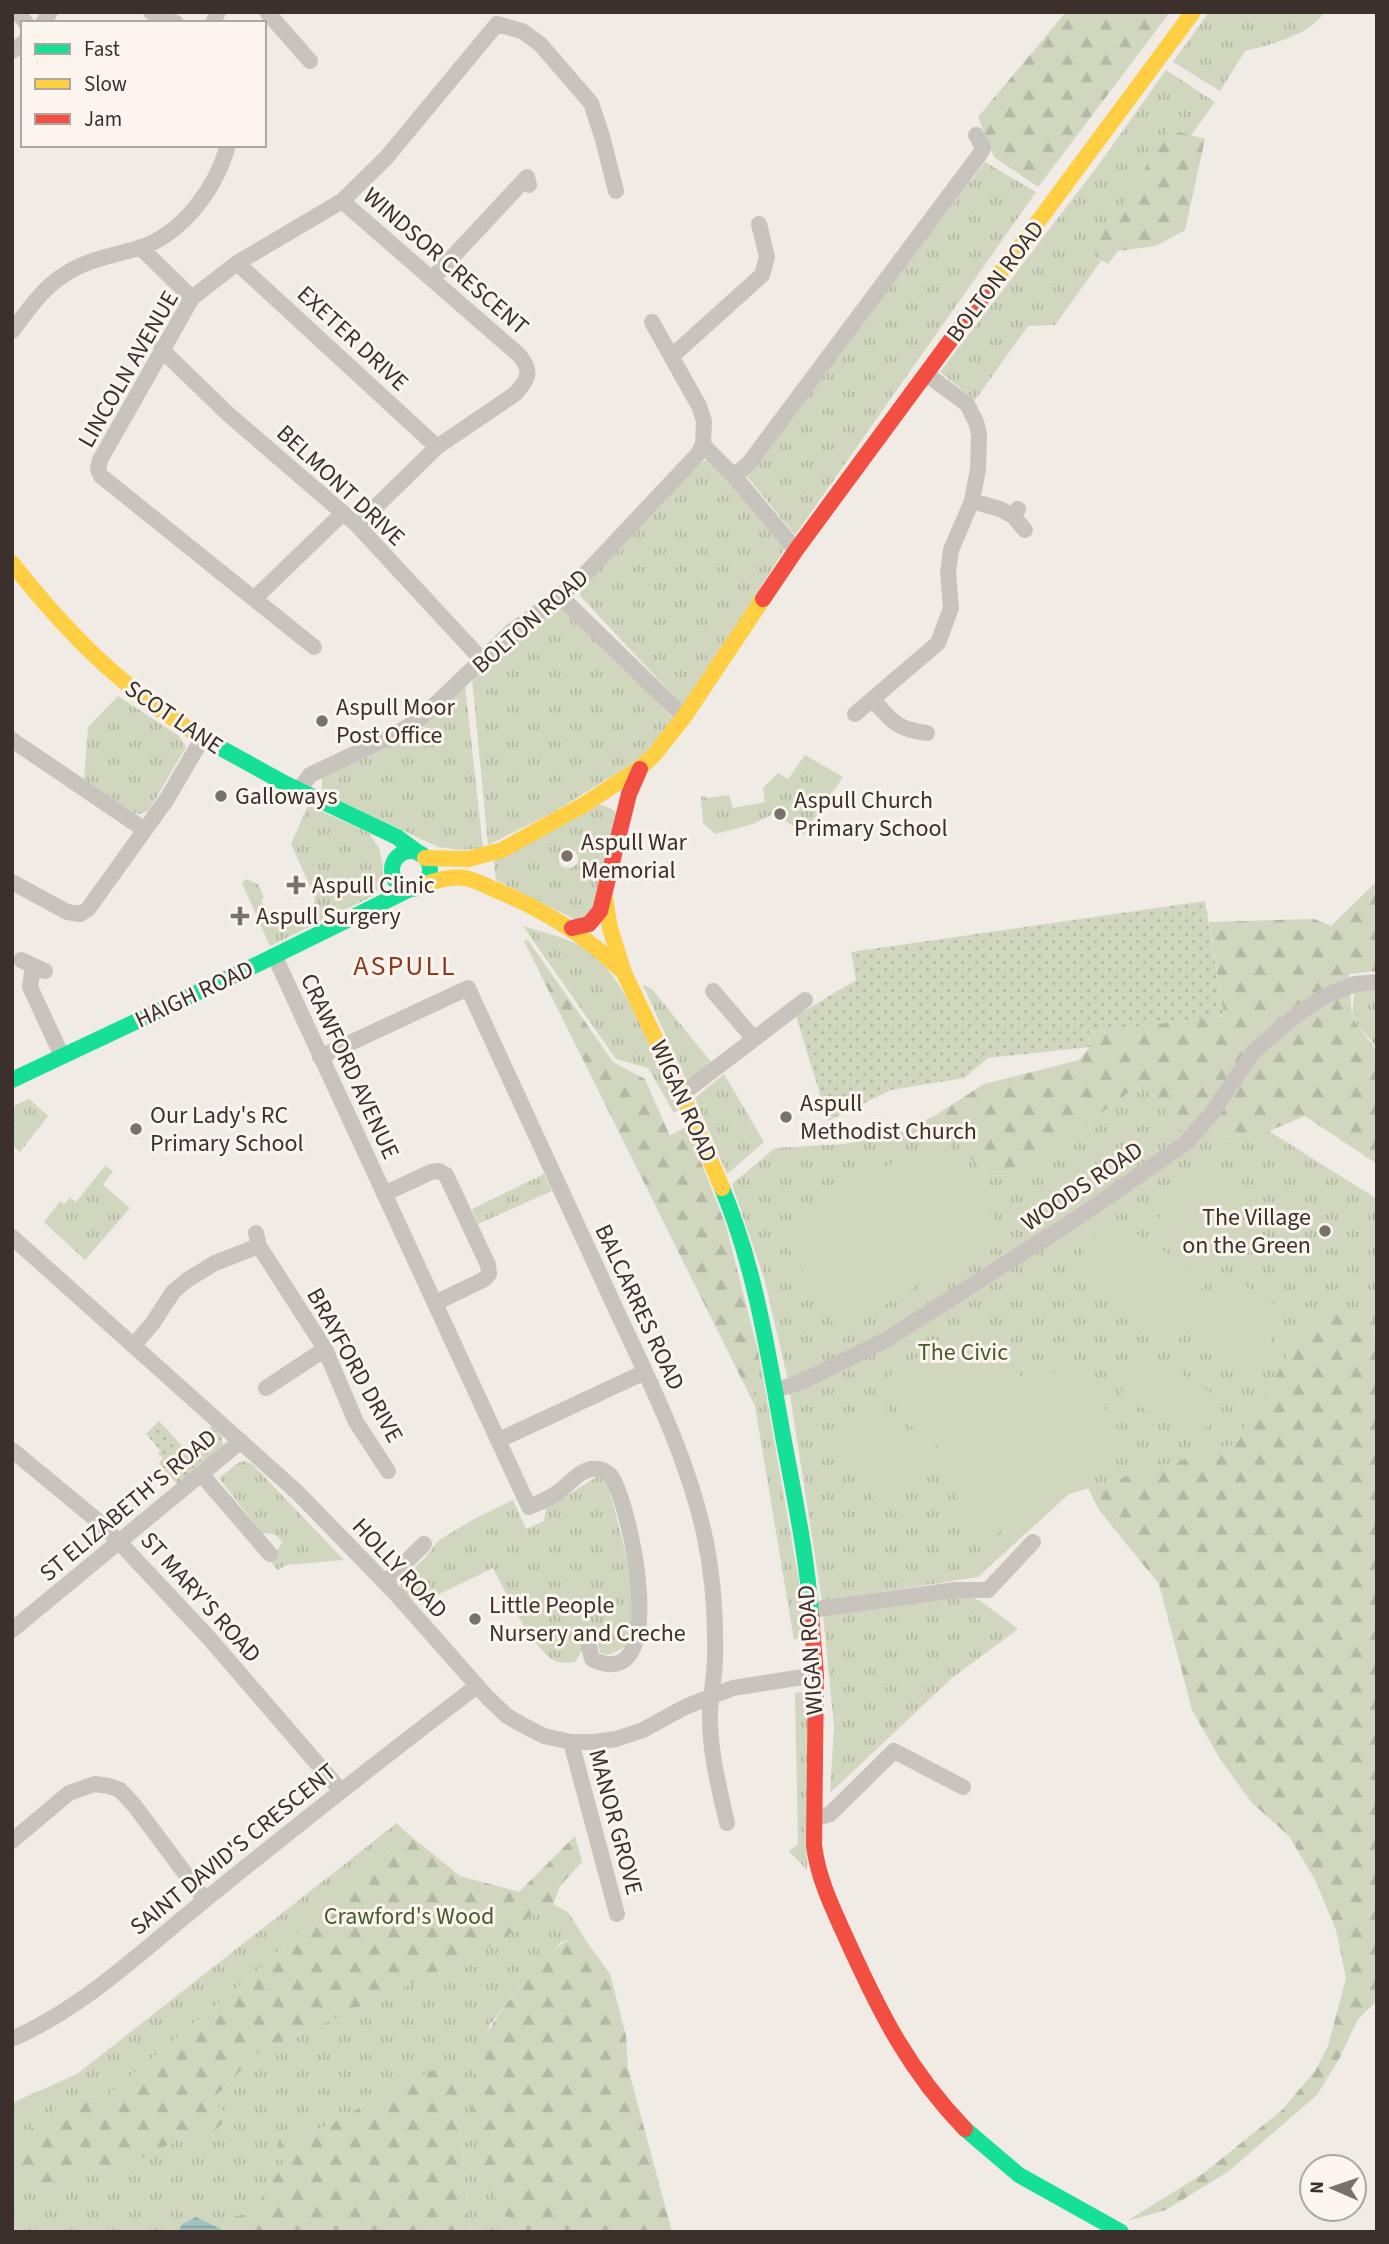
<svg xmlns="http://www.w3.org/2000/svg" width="1389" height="2244" viewBox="0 0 1389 2244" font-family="'Source Sans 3',sans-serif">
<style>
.grass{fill:url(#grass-tufts);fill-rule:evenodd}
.forest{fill:url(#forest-firs)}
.garden{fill:url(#garden-dots)}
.pitch{fill:#d1d6bf}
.water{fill:url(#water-rules)}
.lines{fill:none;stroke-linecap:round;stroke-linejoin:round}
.street{stroke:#c9c3be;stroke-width:16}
.fast{stroke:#16e098;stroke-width:16}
.slow{stroke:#ffcf43;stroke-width:16}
.jam{stroke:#f24e42;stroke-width:16}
.poi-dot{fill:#7a716c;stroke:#fbf5ee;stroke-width:2.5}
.labels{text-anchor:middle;stroke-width:6;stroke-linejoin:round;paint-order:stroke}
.street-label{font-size:24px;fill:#3b302b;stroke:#fbf5ee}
.poi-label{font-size:24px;fill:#3b302b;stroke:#fbf5ee;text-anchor:start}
.park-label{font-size:24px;fill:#4a5a2e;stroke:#fbf5ee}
.quarter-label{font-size:28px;letter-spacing:2px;fill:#8c3b22;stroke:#fbf5ee}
</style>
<defs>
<pattern id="grass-tufts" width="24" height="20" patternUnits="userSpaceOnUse" patternTransform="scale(1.75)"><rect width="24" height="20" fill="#d1d6bf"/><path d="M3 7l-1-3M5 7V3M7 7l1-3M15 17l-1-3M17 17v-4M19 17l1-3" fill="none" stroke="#b4b8a4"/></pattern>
<pattern id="forest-firs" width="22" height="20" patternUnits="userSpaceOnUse" patternTransform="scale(1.75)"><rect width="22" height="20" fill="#d1d6bf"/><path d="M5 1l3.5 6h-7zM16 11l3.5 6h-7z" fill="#b4b8a4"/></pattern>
<pattern id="garden-dots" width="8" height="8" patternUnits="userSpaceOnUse" patternTransform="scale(1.75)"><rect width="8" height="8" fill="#d1d6bf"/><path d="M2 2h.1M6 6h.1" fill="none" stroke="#b4b8a4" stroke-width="1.8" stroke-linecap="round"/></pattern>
<pattern id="water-rules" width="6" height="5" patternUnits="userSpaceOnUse" patternTransform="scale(1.75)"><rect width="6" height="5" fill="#a1c2c1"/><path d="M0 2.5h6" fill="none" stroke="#849e9d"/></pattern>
</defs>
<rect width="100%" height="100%" fill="#f0ebe5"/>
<path class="grass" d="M1209 12H1325C1308 36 1272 44 1245 51L1220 91 1173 62Z
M1166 70 1215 102 1055 325 1028 326 975 400 940 372 1097 167Z
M985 162 1036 192 795 535 745 474Z
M705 460 715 461 785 548 686 709 580 596 581 587 693 469Z
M566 605 675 721 638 760 552 813 488 845 472 679 522 631Z
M465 685 483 848 461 850 438 847 322 792V778L424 727Z
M118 696 179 736 186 747 149 810 141 814 135 813 84 780 88 727Z
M805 755 843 777 804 834 775 813 753 824 715 834 703 823 701 797 705 796 706 798 729 795 733 808 765 802 763 788 778 773 788 779Z
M596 803 612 809 618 815 588 926 496 880 494 863 497 856ZM566 848 575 851 579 857 577 864 571 868 562 867 559 861 561 852Z
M308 805 369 833 379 848 383 865V881L373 896 270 946 242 883 246 879 259 885 264 898 261 900 271 920 283 914 289 923 313 913 315 897 291 844Z
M523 926C544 933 570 938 589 951 627 977 658 1067 678 1110L674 1113 648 1068 616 1059Z
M1377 982V1048L1352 1018 1355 984Z
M643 985 652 989 711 1062 688 1084Z
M724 1074 764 1142 727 1174 695 1098Z
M1143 1082 1180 1130 1229 1137 1269 1131 1377 1199V1346L1371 1318 1301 1333 1235 1444 1069 1494 978 1577 822 1601 787 1376 764 1278 732 1184 775 1148 844 1144 898 1134 936 1115 984 1176 1017 1175Z
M29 1099 48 1116 20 1152 12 1145V1107Z
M105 1166 113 1171 103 1185 130 1208 85 1260 44 1222 60 1201 64 1204 70 1198 76 1202Z
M544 1174 552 1191 478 1224 472 1209Z
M759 1355 808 1633 794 1640 755 1406Z
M245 1461 252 1464 344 1560 287 1565 277 1570 270 1560 282 1543C278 1533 272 1534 262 1533L219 1478 238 1463Z
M596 1477 606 1478C615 1513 643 1603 632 1636 628 1648 618 1651 607 1655L600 1652 596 1638H586L584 1647 575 1662C566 1663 556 1664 549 1657 525 1636 508 1596 493 1568L421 1603 402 1592 400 1586 403 1578 425 1558 438 1541 474 1519 513 1500 526 1529 544 1521 546 1509Z
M966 1596 979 1600 1018 1629 952 1678 830 1793 834 1727 823 1614Z
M809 1691 807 1870 789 1851 798 1844 795 1693Z
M397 1823 408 1834 258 1970 108 2095 68 2099 12 2143V2103L77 2074Z
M553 1904 568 1912 587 1942 575 1938 561 1942 512 1996 489 2026 483 2175 515 2232H470L459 2121V2078L398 2087 306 2137 289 2140 276 2149 284 2164 266 2189 253 2213 231 2217 225 2231 196 2217 182 2224 178 2232H12V2192L149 2156 190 2132 211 2101 259 2052 453 1965 502 1941 529 1917Z"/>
<path class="forest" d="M1066 12H1170L1038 187 994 157 978 117Z
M1168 129 1205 139 1185 230 1156 246 1118 251 1108 264 1101 260 1097 238 1127 199Z
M1377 881V971L1349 974 1352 1018 1377 1051V1164L1305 1116 1269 1131 1229 1137 1180 1130 1143 1082 1017 1175 984 1176 936 1115 984 1084 1079 1060 1090 1047 1089 1032 1224 1016 1209 922 1314 919 1331 926Z
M528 940 613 1062 645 1079 670 1136 687 1126 726 1226 759 1355 755 1406 524 941Z
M1320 1311 1371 1318 1377 1346V2001L1358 2019 1339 2059 1317 2095 1229 2171 1166 2210 1127 2221 1204 2173 1282 2110 1315 2071 1328 2046 1346 1978 1336 1930 1315 1880 1289 1836 1252 1803 1220 1759 1192 1710 1159 1584 1099 1510 1088 1488 1235 1444 1301 1333Z
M408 1834 460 1876 519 1892 575 1836 582 1862 560 1886 553 1904 529 1917 502 1941 453 1965 259 2052 211 2101 230 2115 210 2136 190 2132 149 2156 12 2192V2143L68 2099 108 2095 258 1970Z
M575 1938 587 1942 610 1974 626 2036 628 2068 672 2232H515C505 2214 491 2195 483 2175 480 2166 479 2154 477 2144 463 2076 478 2033 524 1983 539 1966 553 1944 575 1938Z
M451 2062 459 2078V2121L470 2232 225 2231 230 2217 253 2213 266 2189 284 2164 276 2149 281 2136 289 2140 295 2132 306 2137 398 2087Z"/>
<path class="garden" d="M1205 901 1224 1016 1089 1032 1090 1047 988 1058 964 1078 891 1090 828 1121 796 1016 856 980 851 952Z
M159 1421 186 1450 212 1426 221 1435 223 1446 178 1485 159 1463 163 1458 158 1453 160 1450 146 1434Z"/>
<path class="pitch" d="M943 1135 1003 1235 838 1332 777 1227Z
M1191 1167 1251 1205 1213 1266 1153 1227Z
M1107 1215 1208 1279 1172 1335 1072 1270Z
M1227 1274 1288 1313 1250 1373 1189 1335Z
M980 1315 1026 1384 986 1412 988 1416 1073 1360 1128 1444 986 1541 930 1456 940 1448 937 1445 928 1451 881 1382Z
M1148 1352 1223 1401 1196 1443 1120 1393Z
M880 1399 926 1469 875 1500 829 1430Z"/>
<path class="water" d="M196 2217 225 2231 227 2232H178L182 2224Z"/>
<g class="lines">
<path class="street" d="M17 12 26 23
M151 12 176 23
M267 12 310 61
M43 23 50 12
M213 23 218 12
M497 24 522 31 540 44 591 103 602 136 616 191
M12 51 23 43
M342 201 518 354C533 371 529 378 515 394L437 447 357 525
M140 247 192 298
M237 263 437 447
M433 278 527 177 529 185
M652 322 699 406 704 421 703 445
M12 331C29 309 43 287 67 273 89 259 115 255 139 248 183 234 216 188 228 145
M161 349 228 414 357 525 483 661
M672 356 762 275 767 257 759 224
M734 476 796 550
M972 501 1000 509 1013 516
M1018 509 1013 516 1025 530
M560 596 684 717
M255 598 343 513
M314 647 101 476 98 469 100 460 192 298 237 263 342 201 386 158 497 24
M873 699C890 721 899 730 927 733
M855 714 938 643 951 608 948 573 951 550 972 501 978 469 979 434 976 422 967 404 926 374
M12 740 145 830
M298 791 310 775 398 733 421 718 511 632 560 596 587 572 697 455 703 445 734 476 749 463 980 154 983 148 976 135
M12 882 67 912 80 914 88 909 167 799 202 739
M275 957 529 1507C538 1503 549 1499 557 1493 569 1485 581 1467 597 1469 603 1469 607 1472 611 1476 631 1506 672 1698 592 1659L589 1646
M21 960 45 971
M33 966 30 987 62 1056
M713 991 754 1039
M320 1057 468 988C515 1089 561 1191 608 1292 644 1371 685 1448 704 1533 713 1574 716 1618 715 1660 714 1680 710 1698 710 1718 710 1753 719 1788 727 1823
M682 1094 805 1000
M384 1194 431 1172 439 1171 446 1175 488 1265 489 1274 483 1280 435 1303
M256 1233 259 1246 325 1349 356 1422 388 1471
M12 1237 297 1492 397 1595 487 1697 507 1716 519 1723 544 1736 571 1742H594L616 1739 643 1730 685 1707 733 1688 816 1675
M133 1346 152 1324 173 1292 187 1280 215 1263 259 1246
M266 1388 325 1349
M776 1390 801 1382 886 1340 1074 1220 1186 1143 1211 1114 1254 1051 1300 1012 1325 996 1355 984 1377 982
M499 1440 645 1372
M12 1450 99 1522 120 1543 209 1638 341 1791
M202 1475 270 1554
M386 1582 424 1544
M811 1610 955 1590H988L1033 1542
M12 1630 241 1441
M571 1742 617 1914
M813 1819 830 1814 894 1751 963 1787
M12 1841 69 1793 95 1784 109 1786 120 1790 134 1805 205 1900
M12 2039C85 2007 144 1949 205 1900 295 1827 385 1756 477 1686"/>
<path class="fast" d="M208 741 286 784 397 837 420 854
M392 870a19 19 0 1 1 38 0a19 19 0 1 1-38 0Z
M12 1080 262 962 410 889
M722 1188C755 1267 768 1352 783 1436 794 1495 807 1555 811 1615
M965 2129 1019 2175 1121 2232"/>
<path class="slow" d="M992 284 1193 12
M12 563C71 638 125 691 208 741
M425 858 468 859 502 850 585 804 640 768 654 755 684 717 763 599
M422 885C436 881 450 876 465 878 476 880 486 886 496 890 542 909 584 934 620 969
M605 898 610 928 624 973 682 1094 722 1188"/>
<path class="jam" d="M763 599 796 550 992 284
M572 928 589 924 600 911 629 794 640 769
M811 1615 816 1675 814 1845C818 1879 833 1909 847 1940 880 2013 909 2071 965 2129"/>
</g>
<g class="poi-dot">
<circle cx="322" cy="721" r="7"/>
<circle cx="221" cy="796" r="7"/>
<circle cx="780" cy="814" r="7"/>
<circle cx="567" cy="856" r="7"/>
<path d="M292.5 874.5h7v7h7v7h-7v7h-7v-7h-7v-7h7z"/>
<path d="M236.5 905.5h7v7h7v7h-7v7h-7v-7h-7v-7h7z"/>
<circle cx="786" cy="1117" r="7"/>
<circle cx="136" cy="1129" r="7"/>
<circle cx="1325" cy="1231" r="7"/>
<circle cx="475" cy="1619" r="7"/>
</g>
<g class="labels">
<g class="street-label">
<text transform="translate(446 261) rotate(41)" y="8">WINDSOR CRESCENT</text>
<text transform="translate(995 281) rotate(-53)" y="8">BOLTON ROAD</text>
<text transform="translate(353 338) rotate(43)" y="8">EXETER DRIVE</text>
<text transform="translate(128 369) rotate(-60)" y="8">LINCOLN AVENUE</text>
<text transform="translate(341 485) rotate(43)" y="8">BELMONT DRIVE</text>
<text transform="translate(530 621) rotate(-41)" y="8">BOLTON ROAD</text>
<text transform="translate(174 717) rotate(34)" y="8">SCOT LANE</text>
<text transform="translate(194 994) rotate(-25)" y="8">HAIGH ROAD</text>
<text transform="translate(350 1066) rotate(65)" y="8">CRAWFORD AVENUE</text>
<text transform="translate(684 1101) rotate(66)" y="8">WIGAN ROAD</text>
<text transform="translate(1082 1186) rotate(-34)" y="8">WOODS ROAD</text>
<text transform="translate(640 1307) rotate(65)" y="8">BALCARRES ROAD</text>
<text transform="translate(355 1365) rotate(61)" y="8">BRAYFORD DRIVE</text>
<text transform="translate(128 1505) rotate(-40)" y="8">ST ELIZABETH'S ROAD</text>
<text transform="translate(400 1568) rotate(47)" y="8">HOLLY ROAD</text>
<text transform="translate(201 1597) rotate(48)" y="8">ST MARY'S ROAD</text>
<text transform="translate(810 1650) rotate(-94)" y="8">WIGAN ROAD</text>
<text transform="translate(616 1822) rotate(75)" y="8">MANOR GROVE</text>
<text transform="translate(233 1849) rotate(-39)" y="8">SAINT DAVID'S CRESCENT</text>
</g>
<g class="poi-label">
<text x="336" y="715">Aspull Moor<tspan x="336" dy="28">Post Office</tspan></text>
<text x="235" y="804">Galloways</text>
<text x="794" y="808">Aspull Church<tspan x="794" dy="28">Primary School</tspan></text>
<text x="581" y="850">Aspull War<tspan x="581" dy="28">Memorial</tspan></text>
<text x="312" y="893">Aspull Clinic</text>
<text x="256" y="924">Aspull Surgery</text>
<text x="800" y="1111">Aspull<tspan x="800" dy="28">Methodist Church</tspan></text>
<text x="150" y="1123">Our Lady's RC<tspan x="150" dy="28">Primary School</tspan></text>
<text x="1311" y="1225" text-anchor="end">The Village<tspan x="1311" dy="28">on the Green</tspan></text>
<text x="489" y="1613">Little People<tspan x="489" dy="28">Nursery and Creche</tspan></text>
</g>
<g class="park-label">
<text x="963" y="1360">The Civic</text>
<text x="409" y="1924">Crawford's Wood</text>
</g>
<g class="quarter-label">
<text x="405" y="975">ASPULL</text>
</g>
</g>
<rect width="1389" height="2244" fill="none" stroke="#3b302b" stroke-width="28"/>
<rect x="21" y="21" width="245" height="126" fill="#fbf5ee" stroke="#aea6a0" stroke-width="2"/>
<rect x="35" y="44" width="35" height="10" fill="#16e098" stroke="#aea6a0" stroke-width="2"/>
<text x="84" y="56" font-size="21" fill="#3b302b">Fast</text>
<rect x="35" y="79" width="35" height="10" fill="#ffcf43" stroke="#aea6a0" stroke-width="2"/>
<text x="84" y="91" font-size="21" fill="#3b302b">Slow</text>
<rect x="35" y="114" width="35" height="10" fill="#f24e42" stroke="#aea6a0" stroke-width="2"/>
<text x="84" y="126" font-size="21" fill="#3b302b">Jam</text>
<g transform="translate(1333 2188) rotate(272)"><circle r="33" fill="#fbf5ee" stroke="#aea6a0" stroke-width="2"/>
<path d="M0-5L12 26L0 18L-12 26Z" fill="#7a716c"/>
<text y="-10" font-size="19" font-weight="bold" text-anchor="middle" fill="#3b302b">N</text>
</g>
</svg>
